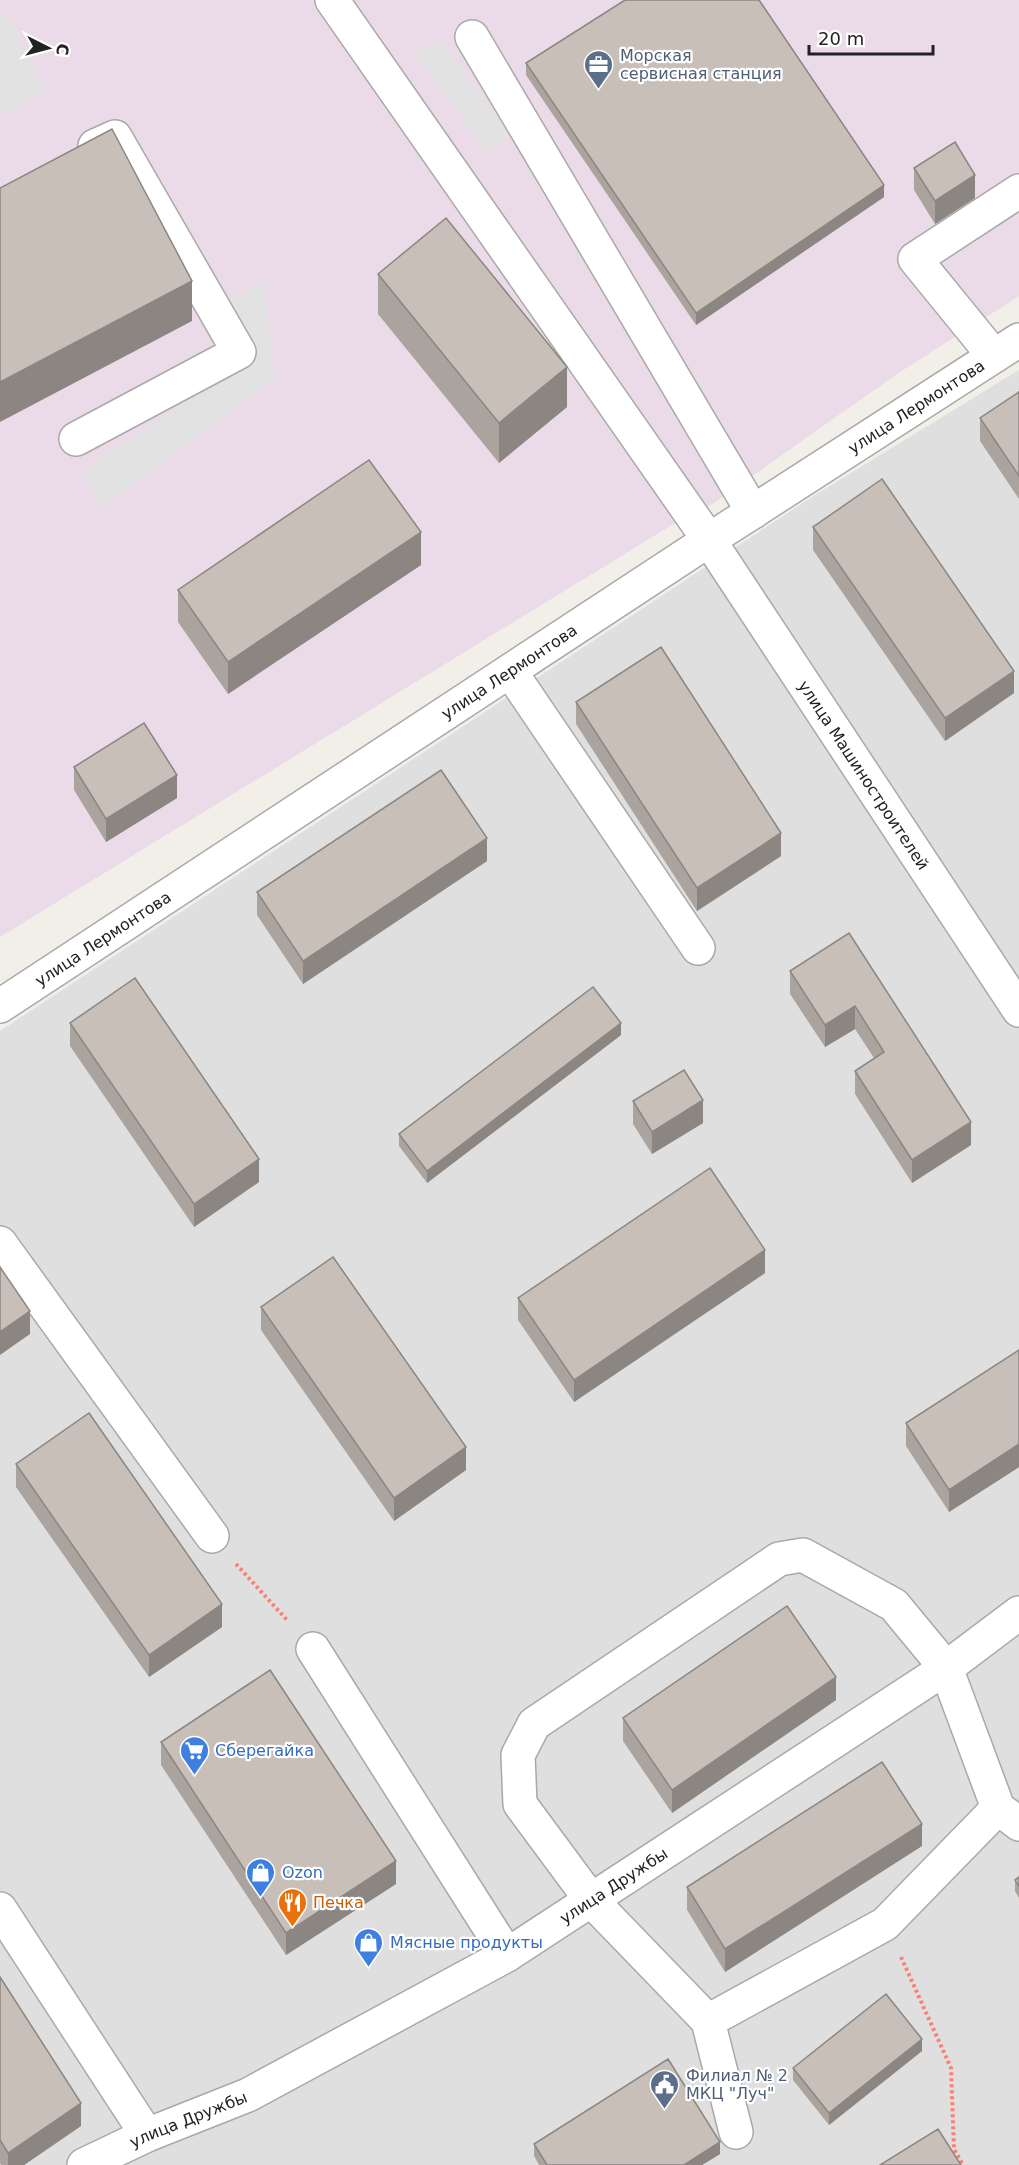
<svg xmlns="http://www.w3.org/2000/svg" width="1019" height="2165" viewBox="0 0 1019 2165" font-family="'DejaVu Sans',sans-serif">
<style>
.residential{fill:#e0dfdf}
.industrial{fill:#ebdbe8}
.parking{fill:#e2e2e2}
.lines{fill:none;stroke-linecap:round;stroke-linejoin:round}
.minor-casing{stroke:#a9a9a9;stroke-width:36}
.path{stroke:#fa8072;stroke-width:4;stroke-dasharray:3 3;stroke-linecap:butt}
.minor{stroke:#fff;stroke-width:33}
.wall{fill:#aba49e}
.shaded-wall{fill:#8b8681}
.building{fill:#c7bfb8;stroke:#8b8681;stroke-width:1.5}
.labels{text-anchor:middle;stroke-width:4.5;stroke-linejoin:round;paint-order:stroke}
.service-label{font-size:16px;fill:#4e5e75;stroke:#fff;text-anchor:start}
.street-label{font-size:16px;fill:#222;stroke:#fff}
.shop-label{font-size:16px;fill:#366cbe;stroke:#fff;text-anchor:start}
.food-label{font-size:16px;fill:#c56008;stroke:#fff;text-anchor:start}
</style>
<rect width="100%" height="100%" fill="#f2efe9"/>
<path class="residential" d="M1019 370V2165H0V1031L815 495Z"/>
<path class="industrial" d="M0 0H1019V296L900 372 711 505 690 514 0 937Z"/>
<path class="parking" d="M0 11 12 20 45 89 0 116Z
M441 41 511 136 488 154 414 51Z
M264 281 275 378 103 507 81 472 222 377 231 300Z"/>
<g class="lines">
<defs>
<g id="minor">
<path id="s1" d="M332 0 709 540 1019 1010"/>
<path d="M472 37 753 512"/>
<path d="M994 356 915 259 1019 191"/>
<path d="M76 439 239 352 115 137 95 146"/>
<path d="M510 671 698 948"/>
<path id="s2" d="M0 1006 709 540 1019 340"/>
<path d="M0 1243 212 1536"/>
<path d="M313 1649 507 1955"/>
<path d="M998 1808 885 1924 708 2021 591 1900 520 1804 518 1755 534 1724 779 1559 803 1555 894 1605 946 1668 998 1808 1019 1824"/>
<path d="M0 1909 147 2135"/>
<path d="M708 2021 736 2132"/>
<path id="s3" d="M84 2165 147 2135 248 2095 507 1955 946 1668 1019 1613"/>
</g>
</defs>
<use href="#minor" class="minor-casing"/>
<path class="path" d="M236 1564 287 1620
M901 1957 951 2068 954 2149 963 2165"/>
<use href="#minor" class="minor"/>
</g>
<path class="wall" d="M526 63 884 197 696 325 526 75Z
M914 168 975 198 935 224 914 190Z
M378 274 567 407 499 463 378 314Z
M1019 392V499L980 441V418Z
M813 527 1014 693 945 741 813 550Z
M421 565 228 694 178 622V590Z
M576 702 781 856 697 911 576 724Z
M74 767 177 798 106 842 74 790Z
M487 861 303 984 257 915V892Z
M849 933 971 1145 912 1183 855 1094V1071L874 1058 855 1029 825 1047 790 994V971Z
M70 1023 259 1182 194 1227 70 1046Z
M621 1035 427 1183 399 1146V1134Z
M633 1101 703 1123 652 1154 633 1124Z
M765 1273 574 1402 518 1320V1298Z
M261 1307 466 1470 394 1521 261 1330Z
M1019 1350V1467L949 1512 906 1446V1423Z
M16 1464 222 1627 149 1677 16 1487Z
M836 1700 672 1813 623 1741V1718Z
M161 1742 396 1884 286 1955 161 1765Z
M922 1846 725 1972 687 1910V1887Z
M1019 1877V1898L1015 1891V1880Z
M0 1977 81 2126 24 2165H1L0 2163Z
M922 2051 829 2125 793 2080V2068Z
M534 2144 720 2154 702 2165H539L534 2156Z"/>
<path class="shaded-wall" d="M975 175V198L935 224V201Z
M884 185V197L696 325V313Z
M192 281V321L0 422V382Z
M567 367V407L499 463V423Z
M421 532V565L228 694V662Z
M1014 671V693L945 741V718Z
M177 775V798L106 842V819Z
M781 833V856L697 911V888Z
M487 838V861L303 984V961Z
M855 1006V1029L825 1047V1025Z
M621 1023V1035L427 1183V1171Z
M703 1100V1123L652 1154V1132Z
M971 1122V1145L912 1183V1160Z
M259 1159V1182L194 1227V1204Z
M765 1250V1273L574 1402V1380Z
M30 1311V1334L0 1355V1332Z
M1019 1444V1467L949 1512V1490Z
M466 1447V1470L394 1521V1498Z
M222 1604V1627L149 1677V1655Z
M836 1677V1700L672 1813V1790Z
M922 1824V1846L725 1972V1949Z
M396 1861V1884L286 1955V1933Z
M922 2039V2051L829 2125V2113Z
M81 2103V2126L24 2165H8V2153Z
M720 2142V2154L702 2165H684Z"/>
<path class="building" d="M625 0H759L884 185 696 313 526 63Z
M112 129 192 281 0 382V188Z
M955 142 975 175 935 201 914 168Z
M446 218 567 367 499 423 378 274Z
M1019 392V476L980 418Z
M369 460 421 532 228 662 178 590Z
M882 479 1014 671 945 718 813 527Z
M661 647 781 833 697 888 576 702Z
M144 723 177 775 106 819 74 767Z
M441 770 487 838 303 961 257 892Z
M849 933 971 1122 912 1160 855 1071 884 1052 855 1006 825 1025 790 971Z
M135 978 259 1159 194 1204 70 1023Z
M593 987 621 1023 427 1171 399 1134Z
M684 1070 703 1100 652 1132 633 1101Z
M710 1168 765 1250 574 1380 518 1298Z
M333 1257 466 1447 394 1498 261 1307Z
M0 1267 30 1311 0 1332Z
M1019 1350V1444L949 1490 906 1423Z
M89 1413 222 1604 149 1655 16 1464Z
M787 1606 836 1677 672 1790 623 1718Z
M270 1670 396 1861 286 1933 161 1742Z
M882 1762 922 1824 725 1949 687 1887Z
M1019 1877V1886L1015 1880Z
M0 1977 81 2103 8 2153 0 2140Z
M886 1994 922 2039 829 2113 793 2068Z
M668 2059 720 2142 684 2165H547L534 2144Z
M938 2129 961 2165H880Z"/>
<defs>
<symbol id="office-pin" viewBox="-11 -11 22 30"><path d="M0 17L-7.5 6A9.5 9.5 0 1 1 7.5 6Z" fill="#5c6f8a" stroke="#fff"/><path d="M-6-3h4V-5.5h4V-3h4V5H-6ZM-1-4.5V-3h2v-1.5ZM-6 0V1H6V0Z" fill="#fff"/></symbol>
<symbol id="supermarket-pin" viewBox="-11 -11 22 30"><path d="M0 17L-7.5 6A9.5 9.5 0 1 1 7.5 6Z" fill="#3f7fe0" stroke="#fff"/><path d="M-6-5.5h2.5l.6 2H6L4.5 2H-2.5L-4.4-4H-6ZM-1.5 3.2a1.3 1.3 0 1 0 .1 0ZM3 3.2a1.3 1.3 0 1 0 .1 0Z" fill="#fff"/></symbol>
<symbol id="shop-pin" viewBox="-11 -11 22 30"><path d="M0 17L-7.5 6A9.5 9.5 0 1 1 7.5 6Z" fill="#3f7fe0" stroke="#fff"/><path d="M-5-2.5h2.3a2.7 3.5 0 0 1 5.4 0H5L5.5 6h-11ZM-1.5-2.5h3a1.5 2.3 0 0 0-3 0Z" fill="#fff"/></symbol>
<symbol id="restaurant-pin" viewBox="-11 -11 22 30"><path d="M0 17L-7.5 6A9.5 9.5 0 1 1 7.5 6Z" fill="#e8710a" stroke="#fff"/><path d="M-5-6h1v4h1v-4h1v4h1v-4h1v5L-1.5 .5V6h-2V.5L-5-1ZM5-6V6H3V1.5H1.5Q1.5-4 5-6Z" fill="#fff"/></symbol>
<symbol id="civic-pin" viewBox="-11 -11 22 30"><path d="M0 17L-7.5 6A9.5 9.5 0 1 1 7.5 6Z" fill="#5c6f8a" stroke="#fff"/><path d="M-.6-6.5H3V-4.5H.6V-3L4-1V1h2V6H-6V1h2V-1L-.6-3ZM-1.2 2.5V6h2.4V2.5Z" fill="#fff"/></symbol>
</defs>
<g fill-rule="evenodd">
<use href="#office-pin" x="582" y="48" width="33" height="45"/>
<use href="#supermarket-pin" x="178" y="1734" width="33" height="45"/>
<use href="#shop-pin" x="244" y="1856" width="33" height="45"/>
<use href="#restaurant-pin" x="276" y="1886" width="33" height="45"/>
<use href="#shop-pin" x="352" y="1926" width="33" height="45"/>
<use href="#civic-pin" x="648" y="2068" width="33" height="45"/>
</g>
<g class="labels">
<g class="service-label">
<text x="620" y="61">Морская<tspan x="620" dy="18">сервисная станция</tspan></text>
<text x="686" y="2081">Филиал № 2<tspan x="686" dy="18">МКЦ "Луч"</tspan></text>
</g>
<g class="street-label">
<text dy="6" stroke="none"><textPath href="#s2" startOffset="1095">улица Лермонтова</textPath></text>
<text dy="6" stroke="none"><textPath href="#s2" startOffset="609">улица Лермонтова</textPath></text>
<text dy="6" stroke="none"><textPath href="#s1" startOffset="940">улица Машиностроителей</textPath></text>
<text dy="6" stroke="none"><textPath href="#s2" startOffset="123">улица Лермонтова</textPath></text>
<text dy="6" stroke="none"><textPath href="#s3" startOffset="600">улица Дружбы</textPath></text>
<text dy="6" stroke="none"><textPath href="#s3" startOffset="114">улица Дружбы</textPath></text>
</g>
<g class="shop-label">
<text x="215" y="1756">Сберегайка</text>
<text x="282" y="1878">Ozon</text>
<text x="390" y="1948">Мясные продукты</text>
</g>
<g class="food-label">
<text x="313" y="1908">Печка</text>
</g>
</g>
<g transform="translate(48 48) rotate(96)" stroke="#ffffff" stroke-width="4.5" paint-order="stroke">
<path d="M0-4.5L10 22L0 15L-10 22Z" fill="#222222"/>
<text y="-9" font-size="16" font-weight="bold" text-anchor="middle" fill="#222222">С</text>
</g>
<path d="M809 45v9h124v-9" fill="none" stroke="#222222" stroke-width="3"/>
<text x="818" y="45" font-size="18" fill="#222222" stroke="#ffffff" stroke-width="4.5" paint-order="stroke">20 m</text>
</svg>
